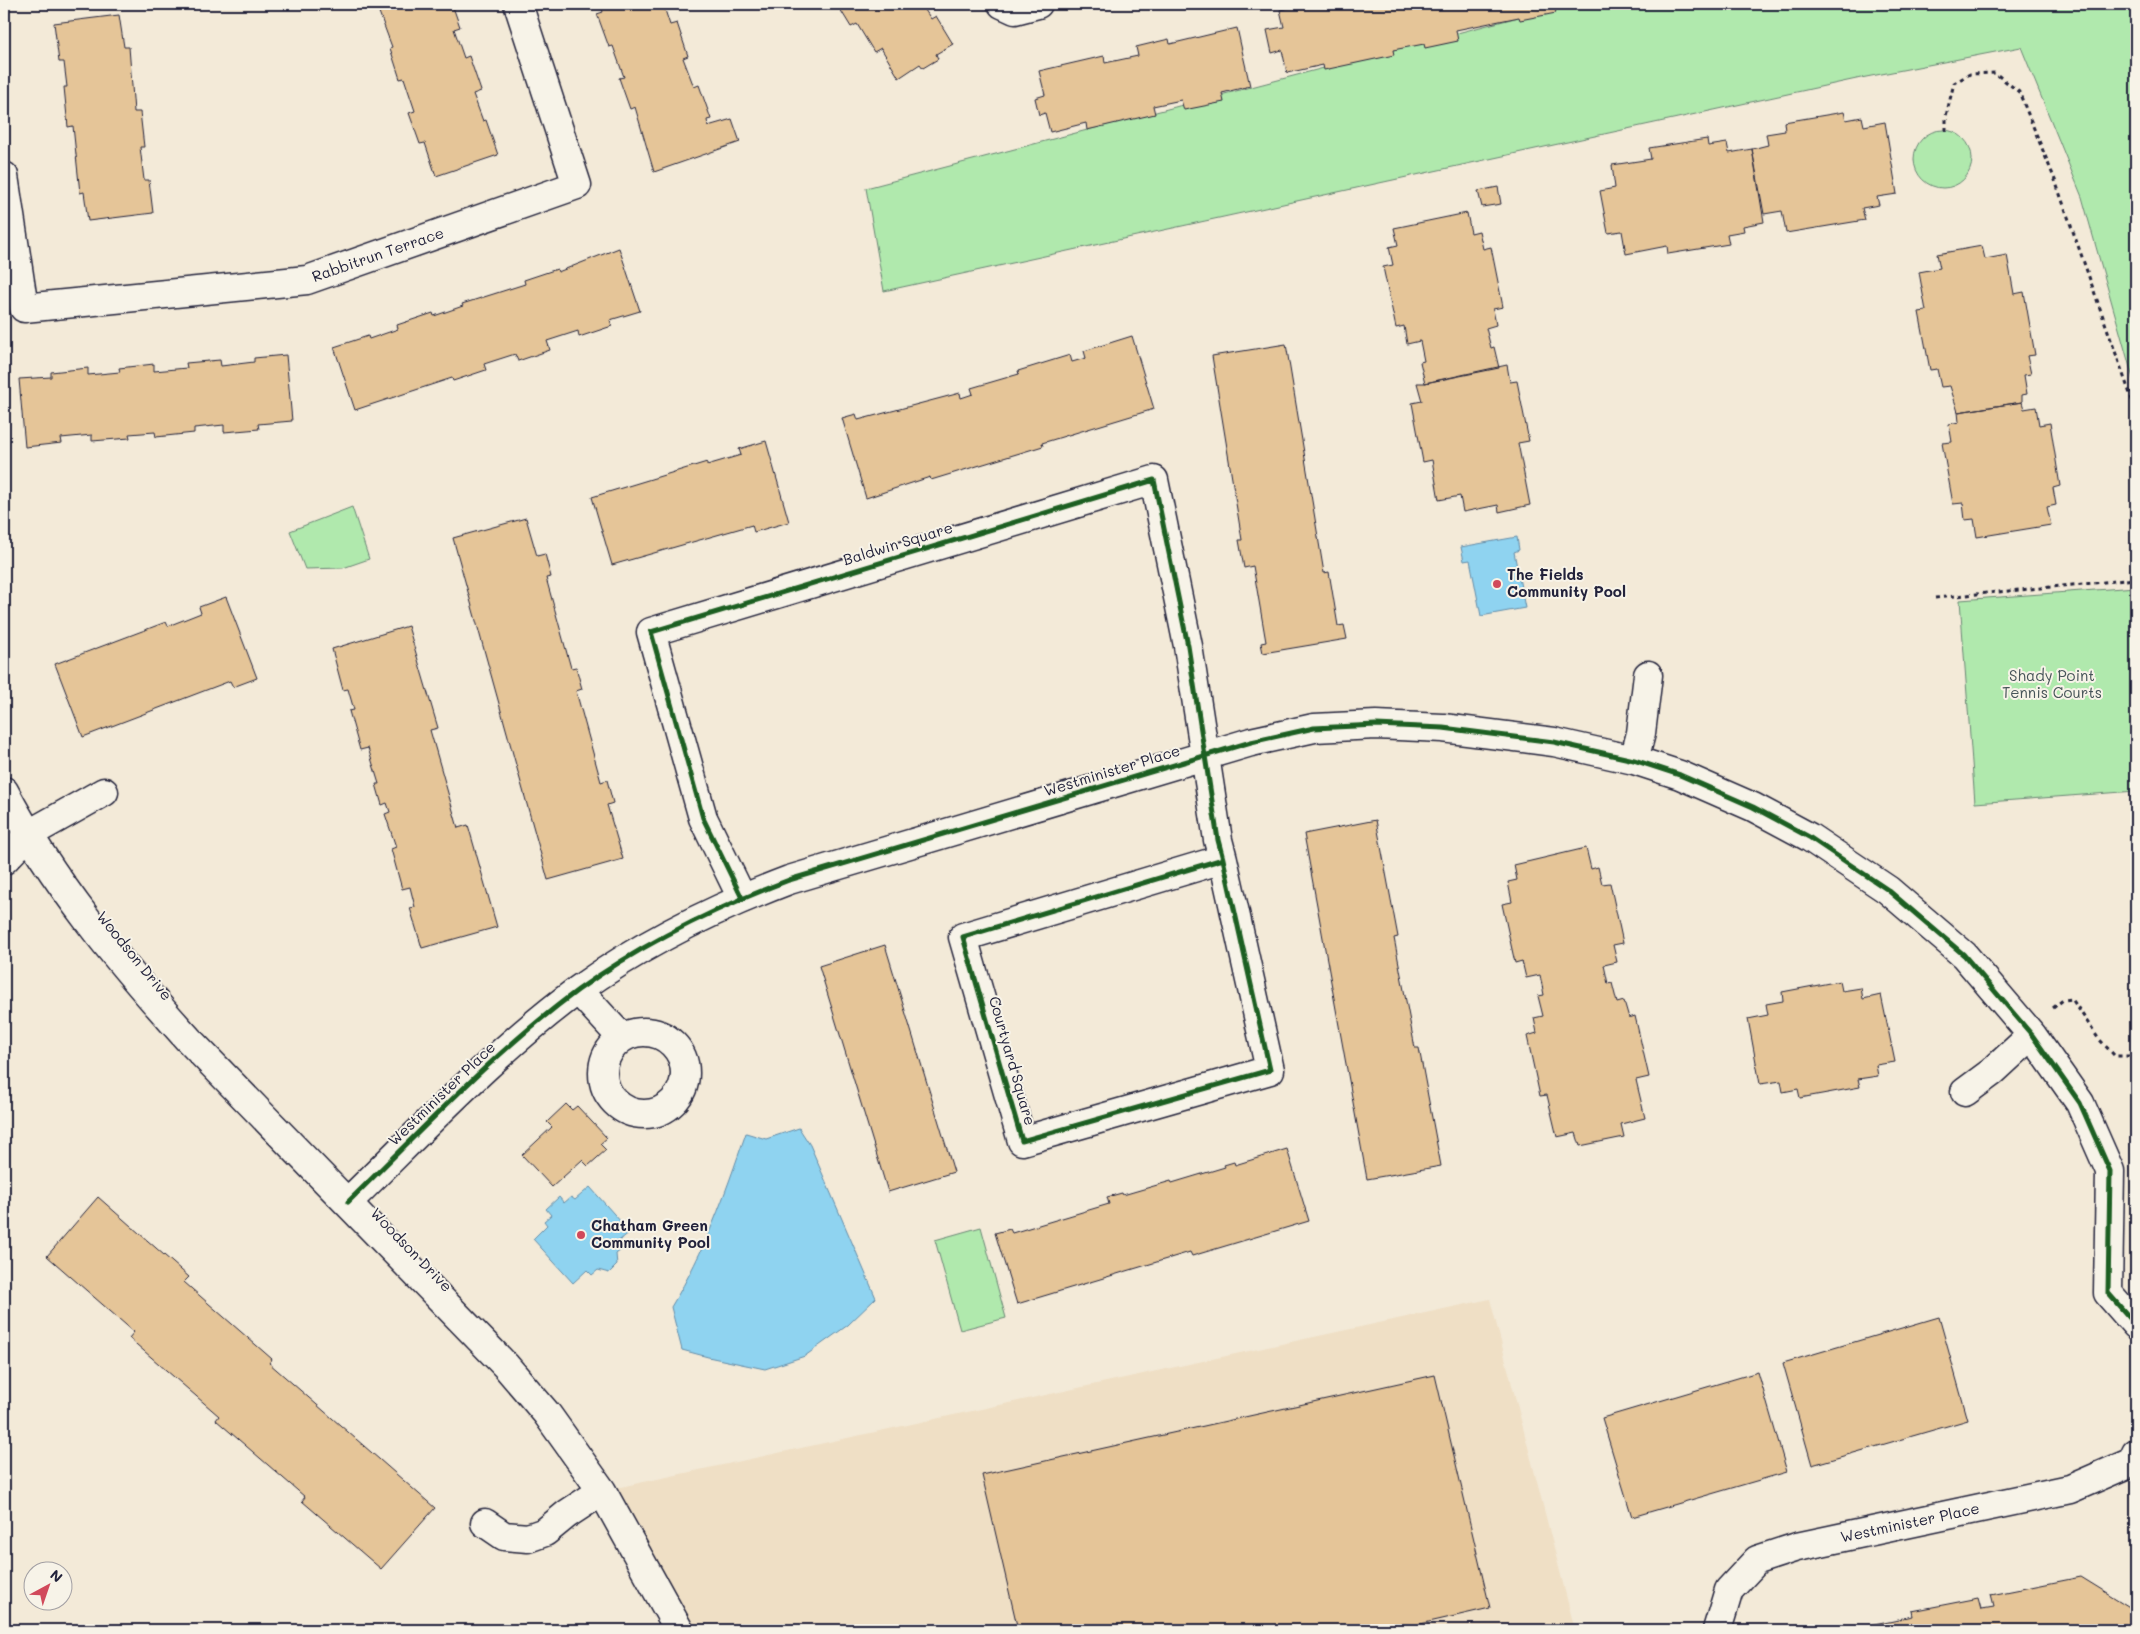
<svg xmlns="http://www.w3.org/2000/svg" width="2140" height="1634" viewBox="0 0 2140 1634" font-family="Mali,sans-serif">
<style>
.built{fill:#efdfc5}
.green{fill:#b0e9ad;stroke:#698674}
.water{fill:#8fd3f0;stroke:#638ca8}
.building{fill:#e5c598;stroke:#22223b}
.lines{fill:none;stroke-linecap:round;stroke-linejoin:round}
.street-casing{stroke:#22223b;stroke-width:31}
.path{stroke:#22223b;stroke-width:3;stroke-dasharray:4 4;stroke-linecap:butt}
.street{stroke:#f7f3e8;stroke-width:28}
.cycleway-casing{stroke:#f7f3e8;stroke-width:8}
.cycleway{stroke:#1b5e20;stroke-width:5}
.poi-dot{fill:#d1495b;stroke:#f7f3e8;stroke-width:2}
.labels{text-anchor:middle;stroke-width:4;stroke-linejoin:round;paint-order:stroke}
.street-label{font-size:15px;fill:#22223b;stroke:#f7f3e8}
.poi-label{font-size:15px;font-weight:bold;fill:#22223b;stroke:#f7f3e8;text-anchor:start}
.park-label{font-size:15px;fill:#465458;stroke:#f7f3e8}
</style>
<rect width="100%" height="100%" fill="#f3ead8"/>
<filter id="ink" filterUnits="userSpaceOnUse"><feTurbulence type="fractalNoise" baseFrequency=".02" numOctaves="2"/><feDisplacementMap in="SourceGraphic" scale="10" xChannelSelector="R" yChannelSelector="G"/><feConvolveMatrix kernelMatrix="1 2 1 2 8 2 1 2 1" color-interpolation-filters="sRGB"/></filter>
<g filter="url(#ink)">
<path class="built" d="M1490 1299 1575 1630H679L602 1491Z"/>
<path class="green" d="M1568 4H2136V389L2082 197 2021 47 1861 78 884 291 866 188Z
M1914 159a29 29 0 1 1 58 0a29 29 0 1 1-58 0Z
M352 507 369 559 343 568 305 569 290 531Z
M2136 587V791L1975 803 1960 600Z
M981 1227 1006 1318 960 1330 935 1240Z"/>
<path class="water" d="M1517 537 1519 550 1514 552 1525 608 1481 616 1470 560 1464 561 1461 547Z
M799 1128 810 1145 876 1298 848 1325 805 1356 765 1369 708 1357 682 1350 671 1307C706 1249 724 1197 746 1133L766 1139Z
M590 1187 630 1232 615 1244 621 1250 616 1254 617 1265 609 1273 598 1270 592 1275 587 1270 573 1283 533 1239 547 1225 544 1221 551 1215 546 1209 559 1197 564 1203 571 1197 575 1200Z"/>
<path class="building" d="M376 4H452L460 27 454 29 464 58 469 56 481 91 473 94 483 121 486 120 498 155 436 176 425 143 420 144 409 113 415 111 404 78 400 79 390 48 392 47Z
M600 4H663L670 25 677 23 688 56 683 58 694 87 699 85 711 119 707 120 708 126 732 119 740 142 654 172 635 107 630 109 619 78 624 77 613 46 609 47 597 14 603 12Z
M837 4H921L931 19 936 16 953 44 936 54 938 59 923 68 920 64 899 78 881 48 874 52 857 24 851 27Z
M1310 4H1554L1556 13 1520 20 1519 17 1456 30 1458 41 1425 48 1424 44 1393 50 1394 55 1324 70 1323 65 1287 73 1282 50 1272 53 1267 30 1284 27 1280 10Z
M119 15 124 47H129L134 112H140L144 147H140L144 180H149L153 213 88 221 84 192 80 193 73 126 68 127 64 87H67L64 62H59L54 23Z
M1237 28 1250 86 1222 93 1224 102 1184 110 1181 100 1153 106 1155 114 1087 130 1086 123 1050 132 1045 113 1039 115 1035 98 1045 95 1039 71 1104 56 1105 63 1138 56 1136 47 1169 39 1170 44Z
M1844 112 1846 120 1862 117 1864 126 1885 122 1897 194 1877 197 1879 205 1862 208 1865 220 1786 233 1782 211 1764 214 1752 149 1768 145 1766 134 1785 131 1784 122Z
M1707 139 1708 146 1727 143 1729 153 1752 149 1764 222 1743 226 1744 231 1727 234 1729 244 1668 254 1667 246 1626 254 1622 231 1608 233 1600 191 1615 188 1612 165 1651 159 1649 148Z
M1498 187 1501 204 1482 207 1478 191Z
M1467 213 1471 233 1479 231 1483 249 1491 247 1503 307 1493 309 1496 325 1486 328 1491 348 1494 347 1499 368 1425 383 1420 362 1424 361 1420 341 1407 344 1404 326 1396 328 1383 267 1393 265 1389 247 1398 245 1394 228Z
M1982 246 1985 259 2007 255 2014 294 2024 292 2035 355 2027 356 2031 374 2024 375 2027 394 2022 395V402L1958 412 1950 386 1941 387 1937 369 1930 370 1919 312 1926 311 1919 272 1940 268 1937 254Z
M619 248 640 311 610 320 612 326 579 337 578 331 547 341 550 350 518 361 515 354 484 364 486 370 453 381 452 378 355 410 334 347 368 336 369 339 398 329 397 325 433 313 434 316 463 306 462 304 525 284 524 280 557 269 558 272Z
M1132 336 1154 409 1042 443 1043 446 931 480 930 477 866 498 842 418 856 414 858 420 960 393 961 398 973 394 971 388 1019 374 1018 371 1070 355 1072 362 1086 358 1084 351Z
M1286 344 1324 573 1329 572 1338 626 1344 625 1347 639 1263 653 1261 643 1266 642 1253 566 1244 568 1239 540H1242L1212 356Z
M286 355 292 421 258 424 259 429 224 432V425L194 428V433L156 437 155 432 129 434 130 438 92 441V435L61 438 62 443 25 447 19 379 51 377V372L88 368V375L120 372 119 368 154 364V371L187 368 186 363 220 360 221 366 254 362V358Z
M1507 365 1510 382 1517 381 1529 441 1518 443 1530 505 1499 512 1498 505 1463 512 1460 496 1439 500 1432 460 1423 462 1412 403 1422 401 1417 383H1425Z
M2022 402 2024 409 2036 407 2039 425 2050 423 2060 486 2053 488 2056 505 2047 507 2051 525 1977 537 1974 519 1965 520 1963 503 1953 504 1942 443 1952 442 1949 424 1959 422 1958 412Z
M766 441 789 522 754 532 752 525 612 565 592 497 707 462V465L741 455 739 449Z
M526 518 537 556 545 554 551 577 546 578 571 668 576 667 582 689 576 691 601 782 607 780 613 803 607 805 623 859 548 880 453 538Z
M226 597 257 678 233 687 230 681 83 737 55 664 166 622 168 626 201 613 199 607Z
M408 626 438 728 430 730 458 828 468 825 497 927 422 948 410 908 415 907 410 887 402 889 391 849 396 847 385 814 390 812 387 803 382 805 376 784H379L368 748 360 750 349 711 354 710 348 689 343 690 332 649Z
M1376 820 1398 937 1394 938 1415 1048H1419L1441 1166 1367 1179 1304 834Z
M1586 848 1591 869 1598 867 1602 884 1610 883 1623 943 1613 945 1617 962 1604 965 1608 984 1612 983 1617 1003 1624 1001 1629 1018 1635 1016 1649 1077 1636 1080 1645 1118 1621 1124 1624 1137 1580 1146 1576 1133 1557 1137 1547 1095 1540 1096 1527 1036 1537 1033 1534 1018 1543 1016 1538 996 1544 995 1540 975 1526 978 1522 961 1515 963 1502 904 1512 902 1508 882 1517 880 1514 865Z
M885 945 954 1172 888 1192 819 966Z
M1840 981 1842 991 1861 988 1863 999 1881 995 1895 1062 1876 1065 1878 1076 1858 1079 1860 1087 1800 1098 1798 1089 1783 1092 1781 1081 1760 1084 1748 1019 1768 1015 1766 1004 1783 1001 1782 992Z
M566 1104 572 1110 577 1106 607 1138 600 1144 606 1150 588 1166 582 1160 552 1187 522 1155 552 1127 547 1122Z
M1287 1149 1309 1221 1192 1256 1190 1252 1017 1304 995 1233 1010 1229 1012 1233 1109 1204 1107 1197 1122 1193 1123 1195 1171 1181 1172 1183 1225 1167 1224 1165 1234 1162 1235 1165Z
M98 1197 189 1277 184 1282 272 1359 269 1363 435 1508 381 1569 302 1501 305 1497 216 1420 219 1416 129 1338 134 1332 47 1256Z
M1939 1317 1968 1420 1812 1465 1783 1363Z
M1758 1372 1787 1472 1632 1517 1602 1418Z
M1435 1375 1490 1608 1416 1625 1417 1630H1018L982 1475Z
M2081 1577 2136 1611V1630H1845L1913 1616 1912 1611 1979 1598 1982 1609 1994 1607 1991 1595Z"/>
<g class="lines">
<defs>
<path id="street" d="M1002 4 1015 10 1038 4
M4 176 24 308 307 280 577 185 518 4
M1634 760 1641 733 1648 675
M4 791C51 881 120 964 188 1039L506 1366 547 1414 602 1491 679 1630
M4 860 29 834 104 792
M742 898 703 818 651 632 1154 480 1188 646 1218 840 1223 859 1270 1070 1022 1141 963 937 1223 859
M578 990 622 1038
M603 1073a41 41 0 1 1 82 0a41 41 0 1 1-82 0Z
M1965 1092 1992 1072 2032 1035
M348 1202C422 1130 494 1052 578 990 642 944 715 908 789 880L1251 742 1314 728 1376 725 1443 728 1554 742 1634 760 1680 775 1753 807 1809 837 1888 890 1964 955 2032 1035 2080 1103 2110 1171 2108 1293 2136 1325
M485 1523 504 1536 528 1538 545 1532 567 1514 602 1491
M1717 1630 1729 1590 1757 1560 1797 1547 2070 1489 2132 1462 2136 1453"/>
</defs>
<use href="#street" class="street-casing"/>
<path class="path" d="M1946 131V116L1954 83 1970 74 1995 73 2019 92 2055 180 2136 411
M1935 598 2136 579
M2053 1008 2063 1000 2072 999 2098 1038 2115 1056H2131L2136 1050"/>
<use href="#street" class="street"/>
<defs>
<path id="cycleway" d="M742 898 703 818 651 632 1154 480 1188 646 1218 840 1223 859 1270 1070 1022 1141 963 937 1223 859
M348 1202C422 1130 494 1052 578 990 642 944 715 908 789 880L1251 742 1314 728 1376 725 1443 728 1554 742 1634 760 1680 775 1753 807 1809 837 1888 890 1964 955 2032 1035 2080 1103 2110 1171 2108 1293 2136 1325"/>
</defs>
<use href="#cycleway" class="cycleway-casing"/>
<use href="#cycleway" class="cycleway"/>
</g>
</g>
<g class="poi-dot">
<circle cx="1497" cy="584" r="5"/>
<circle cx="581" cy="1235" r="5"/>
</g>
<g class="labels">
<g class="street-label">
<text transform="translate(378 255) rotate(-19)" y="5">Rabbitrun Terrace</text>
<text transform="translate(898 544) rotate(-17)" y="5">Baldwin Square</text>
<text transform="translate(1112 771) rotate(-17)" y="5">Westminister Place</text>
<text transform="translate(134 956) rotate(51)" y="5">Woodson Drive</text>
<text transform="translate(1012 1061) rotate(74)" y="5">Courtyard Square</text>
<text transform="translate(442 1094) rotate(-44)" y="5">Westminister Place</text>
<text transform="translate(411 1250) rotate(46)" y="5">Woodson Drive</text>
<text transform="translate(1910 1523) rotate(-12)" y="5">Westminister Place</text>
</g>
<g class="poi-label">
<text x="1507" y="580">The Fields<tspan x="1507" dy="17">Community Pool</tspan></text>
<text x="591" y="1231">Chatham Green<tspan x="591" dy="17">Community Pool</tspan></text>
</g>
<g class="park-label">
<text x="2052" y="681">Shady Point<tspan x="2052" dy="17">Tennis Courts</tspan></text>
</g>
</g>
<rect width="2140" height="1634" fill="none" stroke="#f7f3e8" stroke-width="20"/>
<rect x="10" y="10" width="2120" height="1614" fill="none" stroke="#22223b" stroke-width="2" filter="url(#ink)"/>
<g transform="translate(48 1586) rotate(40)"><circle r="24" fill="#f7f3e8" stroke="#a29fa3"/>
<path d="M0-4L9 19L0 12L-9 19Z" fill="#d1495b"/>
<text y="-8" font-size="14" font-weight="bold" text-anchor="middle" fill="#22223b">N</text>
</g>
</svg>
